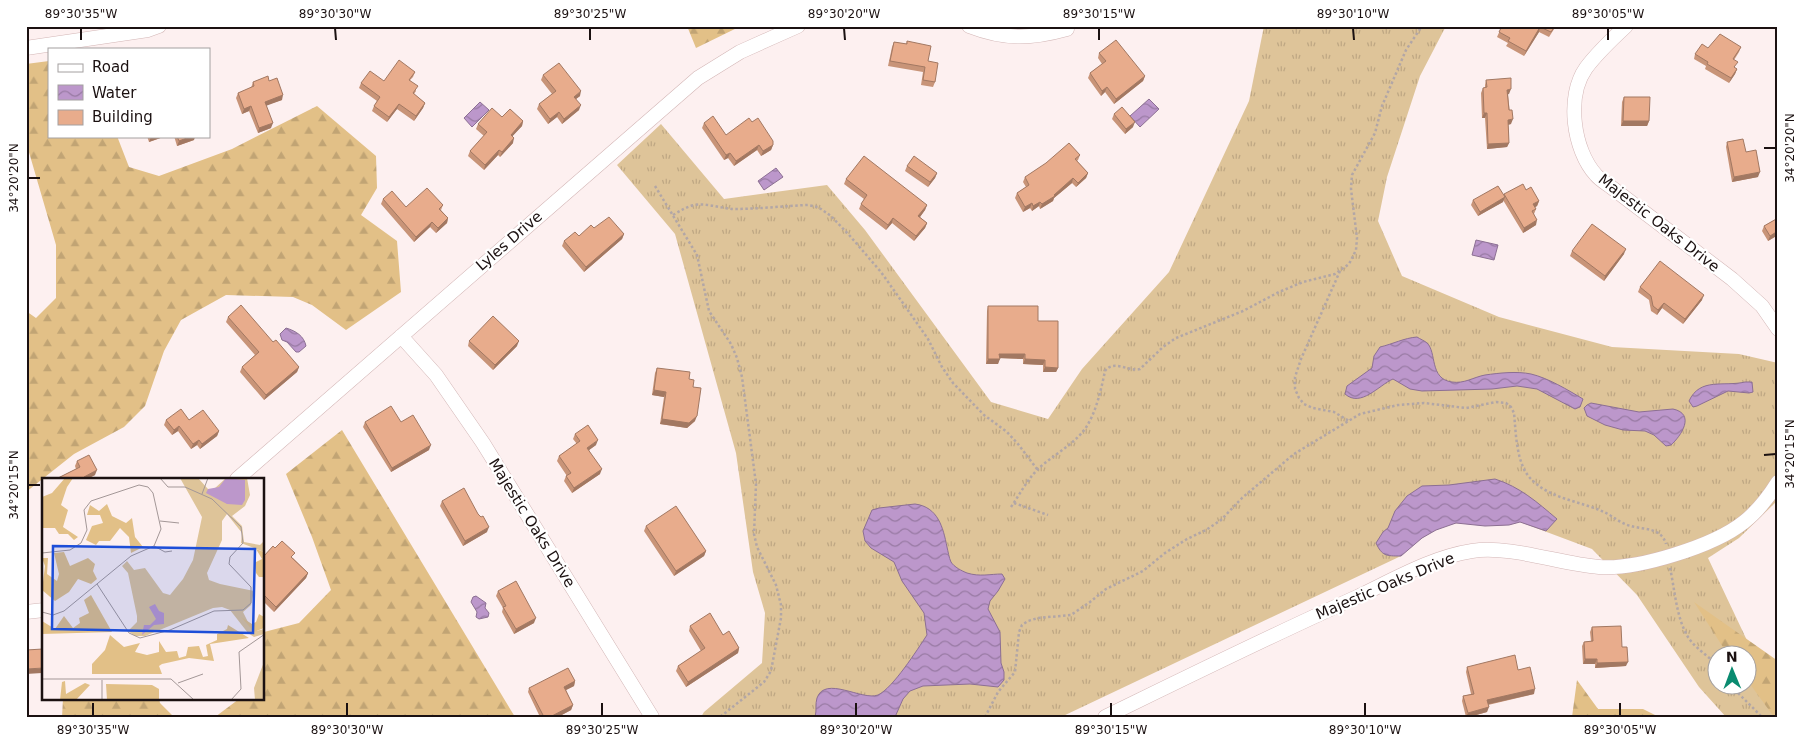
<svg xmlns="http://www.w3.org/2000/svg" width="1804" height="743" viewBox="0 0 1804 743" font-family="'DejaVu Sans',sans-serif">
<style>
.grass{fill:url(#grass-tufts);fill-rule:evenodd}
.forest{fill:url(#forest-firs)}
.water{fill:url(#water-waves);stroke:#8c6f93}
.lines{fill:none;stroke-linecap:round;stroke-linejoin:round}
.minor-casing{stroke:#d3b6b6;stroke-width:15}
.path{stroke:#b2a6a6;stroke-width:2.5;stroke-dasharray:2.5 2.5;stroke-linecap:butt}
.minor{stroke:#fff;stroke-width:14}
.wall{fill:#c89478}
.shaded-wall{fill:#a27862}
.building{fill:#e8ac8c;stroke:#a27862}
.ticks{fill:none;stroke:#1b1111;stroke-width:2}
.labels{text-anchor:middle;stroke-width:4.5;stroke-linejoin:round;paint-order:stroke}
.street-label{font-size:15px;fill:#1b1111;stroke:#fff}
.inset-road{fill:none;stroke:#a39797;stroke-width:1}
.view{fill:#1d4ed8;fill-opacity:0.15;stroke:#1d4ed8;stroke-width:2.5}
.inset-edge{fill:none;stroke:#1b1111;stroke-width:2.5}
.neatline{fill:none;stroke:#1b1111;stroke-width:2}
.ticks-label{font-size:12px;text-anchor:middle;fill:#1b1111}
</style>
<defs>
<pattern id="grass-tufts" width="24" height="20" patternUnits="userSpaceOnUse" patternTransform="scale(1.25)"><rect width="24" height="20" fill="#dec499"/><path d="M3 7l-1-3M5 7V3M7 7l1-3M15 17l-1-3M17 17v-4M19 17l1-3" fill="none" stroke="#bea783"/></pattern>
<pattern id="forest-firs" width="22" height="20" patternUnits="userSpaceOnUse" patternTransform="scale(1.25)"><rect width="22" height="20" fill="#e2c087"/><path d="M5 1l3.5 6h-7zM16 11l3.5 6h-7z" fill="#c1a474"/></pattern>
<pattern id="water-waves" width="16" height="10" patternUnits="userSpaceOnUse" patternTransform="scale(1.25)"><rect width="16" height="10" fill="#bc97cb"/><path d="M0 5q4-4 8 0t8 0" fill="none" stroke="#987aa3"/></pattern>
</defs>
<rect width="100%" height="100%" fill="#fdf0f0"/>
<path class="grass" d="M1264 26H1446L1420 76 1387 177 1378 221 1402 276 1499 317 1612 347 1739 354 1778 363V500L1739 538 1708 558 1761 670 1778 717H1726L1699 687 1637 595 1592 549 1520 522C1499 529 1479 523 1458 523 1438 524 1414 543 1401 556L1061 717H701L704 712 762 663 765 613 753 572 736 453 675 234 617 165 661 124 724 199 827 185 865 230 991 402 1048 419 1082 369 1169 272 1249 101ZM1716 656H1746V686H1716Z"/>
<path class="forest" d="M687 26H741L696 48Z
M49 61V136H117L129 167 159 176 232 149 317 106 376 156 377 188 361 215 397 241 401 292 346 330 312 305 293 297 226 295 181 320 164 351 145 406 124 427 74 454 26 492V311L36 318 56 298V245L26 142V64Z
M342 430 515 717H215L239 699H264V632L299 623 331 590 312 537 286 474Z
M1694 602 1778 661V717H1774L1747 680 1746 656 1728 655Z
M1577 680 1598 709H1643L1659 717H1572Z
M63 699H159L160 703 174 717H62Z"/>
<path class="water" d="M1149 99 1159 109 1140 127 1130 116Z
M480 102 489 110 472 127 464 118Z
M776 168 783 177 764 190 758 181Z
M1476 240 1498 245 1494 260 1472 255Z
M286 328C296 331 304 336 306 346L299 352H296L287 342 282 340 280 334Z
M1417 337C1420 339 1425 341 1427 343 1437 352 1429 379 1452 382 1464 384 1474 377 1485 375 1499 373 1517 371 1531 374 1548 378 1568 390 1583 399L1580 407 1575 409 1537 389 1517 386 1492 389 1422 391 1410 389 1393 379C1379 385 1361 408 1345 394L1347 386 1372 368 1374 356 1380 347C1393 344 1404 338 1417 337Z
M1745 382H1752L1753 392 1749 393 1728 391 1697 406 1693 407 1689 401C1700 377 1724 387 1745 382Z
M1591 403 1639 412 1673 409C1696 414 1681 436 1671 445L1666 446 1654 435 1645 431 1623 430 1605 425 1587 416 1584 408 1587 405Z
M1495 479C1520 487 1537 502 1557 519L1546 531 1520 522 1509 525 1485 526 1456 523 1436 530 1422 538 1401 556C1386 556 1382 556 1376 543L1383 532 1388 528 1395 511 1407 496 1422 486 1449 485Z
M915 504C938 507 943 527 947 547 948 551 949 558 951 562 954 567 962 571 967 573 980 577 990 574 1002 574L1005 579 998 591 990 601 988 609 1000 632 1001 663 1004 672V680L998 687 970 684 923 686 910 691 903 699 895 717H815C817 710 815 704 817 698 825 675 862 701 878 695 893 688 917 650 927 635L924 613 902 581 894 562 871 548 865 541 863 531 872 510 879 508Z
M476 596 486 603 485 608 489 613 488 617 479 619 476 617 477 612 471 602 473 597Z"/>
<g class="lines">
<defs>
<path id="minor" d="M969 26C1005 40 1031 39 1067 29
M1626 26C1612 39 1597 53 1586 68 1566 96 1573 150 1596 175 1600 180 1606 183 1611 187L1732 279 1762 306 1778 329
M26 48 148 30 159 26
M401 336 436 375 483 443 652 717
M237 479 698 78 740 52 798 26
M26 612 44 610
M1105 717C1189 676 1272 635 1357 597 1393 580 1432 557 1472 551 1510 545 1560 564 1599 567 1637 570 1714 546 1744 522 1758 511 1768 498 1778 482"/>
</defs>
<use href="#minor" class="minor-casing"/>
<path class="path" d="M655 186 697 255 709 311 731 344 737 358 742 377 756 484 754 534 757 547 776 585 781 605V618L771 671 764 682 720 717
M673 215C680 211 686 207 694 205 707 203 720 208 733 209 758 209 783 206 808 205L818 207 831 216 850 236 881 272 905 306 928 339 942 367 953 383 984 415 1007 432 1018 444 1037 469
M1340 271 1301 359 1295 377V389L1299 398 1304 404 1313 408 1334 412 1349 421
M1014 503 1048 515
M1011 507C1020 494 1027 480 1038 469 1053 455 1072 446 1085 429 1096 413 1101 390 1105 371 1114 359 1128 372 1140 369L1163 347 1176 338 1243 311 1279 292 1303 282 1335 274 1349 264 1356 250 1357 238 1351 189 1352 175 1375 133 1382 106 1406 50 1422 26
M1670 568C1675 590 1676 617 1688 637 1695 648 1707 655 1716 664
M1731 686 1762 717
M985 717 998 692 1015 672 1019 632 1022 625 1028 621 1038 618 1071 615 1090 602 1106 589 1143 571 1165 553 1187 539 1206 530 1221 520 1242 498 1294 454 1360 414 1398 405 1424 403 1466 408 1496 402 1506 403 1511 407 1514 413C1516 433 1516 464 1531 479 1550 499 1580 501 1604 512 1613 516 1621 524 1631 526 1644 530 1661 527 1666 544"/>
<use href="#minor" class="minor"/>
</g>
<path class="wall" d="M1502 26H1556L1549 37 1539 32 1524 56 1506 46 1508 43 1497 37Z
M907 41 928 61 935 82 933 87 921 85 923 72 888 66 892 47 894 42 906 44Z
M1741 47 1739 52 1734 60 1735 68 1737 69 1735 74 1729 83 1705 69 1706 66 1694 59 1695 54 1708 48Z
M1099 53 1145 76 1143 81 1114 104 1105 92 1101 96 1088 78 1090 73 1102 64 1098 58Z
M415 72 413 77 410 80 416 91 414 94 425 103 423 108 414 121 397 109 387 122 372 111 374 106 377 101 359 88 361 83 384 81Z
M543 75 580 96 576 99 579 110 562 124 557 117 548 124 537 109 539 104 552 94 541 80Z
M1486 80 1509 94H1508L1511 124 1508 125 1509 143 1507 147 1487 149 1485 118H1482L1481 93 1483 88H1485V85Z
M269 81 282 100 266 105 271 128 258 133 249 111 242 114 236 98 238 93 251 88 253 82Z
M1624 97 1649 121 1647 126H1621L1622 102Z
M1114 114 1133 127 1125 134 1112 119Z
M502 117 523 121 522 126 512 136 513 143 500 157 498 155 484 170 468 156 470 151 484 136 476 129 478 124Z
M752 122 773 145 771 150 761 156 757 150 734 166 728 158 724 160 702 128 704 123 726 135Z
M147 136H166L149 142Z
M174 136H195L194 140 177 146Z
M1727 142 1758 177 1732 182 1726 147Z
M1080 155 1078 160 1077 161 1088 173 1086 178 1076 187 1072 183 1054 198 1053 201 1040 209 1039 206 1032 211 1030 208 1023 212 1015 198 1017 193 1026 187 1023 182 1025 177Z
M907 166 937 173 935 178 928 187 905 171Z
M846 179 927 205 925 210 920 217 927 223 925 228 914 241 892 223 886 230 859 209 861 204 864 199 844 184Z
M1526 190 1539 201 1537 206 1535 207 1536 209 1534 214 1536 225 1523 233 1503 200V202L1478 216 1471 205 1473 200 1504 196V194Z
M383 199 406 207 443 205 441 210 448 218 447 223 436 233 430 227 414 242 381 204Z
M1778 214V235L1768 241 1762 231 1764 226 1776 219Z
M594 228 624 234 622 239 584 272 562 246 564 241 579 236Z
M1572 251 1624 254 1604 281 1570 256Z
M1640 287 1702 300 1683 324 1662 308 1657 315 1651 311 1649 300 1638 292Z
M988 306 1038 321 1058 368 1056 372H1043V365L1023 364V359L999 358 998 364H986L987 311Z
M228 317 299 367 297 372 264 400 240 372 242 367 255 355 226 322Z
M469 341 517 346 493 370 468 346Z
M657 368 689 379 693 387 695 421 687 428 660 424 664 397 652 395 655 373Z
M166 420H189L219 431 217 436 200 449 197 445 191 449 178 431 172 435 164 425Z
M365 422H401L429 450 391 472 363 427Z
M575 434 596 445 589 450 600 474 572 493 564 481 566 476H567L557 461 559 456 577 444 573 439Z
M77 461 95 475 87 479H56L76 469 75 466Z
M442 501 478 514 487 532 463 546 440 506Z
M646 526 706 551 704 556 674 576 644 531Z
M275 548 293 558 308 573 306 578 274 612 264 602V556Z
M498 591 534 623 514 634 502 612 503 608 496 596Z
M1778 611V622L1775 617 1777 612Z
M690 626 723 635 739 648 738 653 686 687 676 671 678 666 701 651 689 631Z
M1592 627 1622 647 1626 666 1595 668V664H1583L1582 646 1584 642 1591 641 1590 632Z
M1467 667 1518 670 1534 694 1488 705 1487 712 1469 717H1466L1462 701 1463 696 1471 694 1466 672Z
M575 681 574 686 566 690 573 705 571 710 558 717H540L528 692 529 688Z"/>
<path class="shaded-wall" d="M1540 27 1539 32 1524 56 1526 51Z
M1737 69 1735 74 1729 83 1731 78Z
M1145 76 1143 81 1114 104 1116 99Z
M1107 87 1105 92 1101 96 1102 91Z
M1511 89 1509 94 1506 95 1507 90Z
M581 91 580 96 572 102 574 97Z
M283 95 282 100 263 107 265 102Z
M425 103 423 108 414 121 416 116Z
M399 104 397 109 387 122 389 117Z
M581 105 579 110 562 124 564 119Z
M251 106 249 111 242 114 244 109Z
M559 112 557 117 548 124 550 119Z
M1484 113H1487L1485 118H1482Z
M1513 119 1511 124 1506 125 1508 120Z
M523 121 522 126 509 140 511 135Z
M1623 121H1649L1647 126H1621Z
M1135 122 1133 127 1125 134 1126 129Z
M273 123 271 128 258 133 259 128Z
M153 136H166L149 142 151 137Z
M192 136H195L194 140 177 146 179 141Z
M514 138 513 143 500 157 502 152Z
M1509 143 1507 147 1487 149 1488 144Z
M759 145 757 150 734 166 736 161Z
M773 145 771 150 761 156 763 151Z
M499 150 498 155 484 170 485 165Z
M730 153 728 158 724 160 726 155Z
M1760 172 1758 177 1732 182 1734 177Z
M937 173 935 178 928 187 930 182Z
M1088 173 1086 178 1076 187 1078 183Z
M1073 178 1072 183 1054 198 1053 201 1040 209 1042 204 1054 195Z
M1505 197 1503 202 1478 216 1480 212Z
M1539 201 1537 206 1532 209 1533 204Z
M1040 202 1039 206 1032 211 1033 206Z
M1032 203 1030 208 1023 212 1025 207Z
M927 205 925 210 917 221 918 216Z
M448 218 447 223 436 233 438 228Z
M893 218 892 223 886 230 888 225Z
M1537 220 1536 225 1523 233 1524 228Z
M432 222 430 227 414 242 416 237Z
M927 223 925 228 914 241 916 236Z
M1778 231V235L1768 241 1770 236Z
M624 234 622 239 584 272 586 267Z
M1626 249 1624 254 1604 281 1605 276Z
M1704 295 1702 300 1683 324 1685 319Z
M1664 303 1662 308 1657 315 1658 310Z
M519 341 517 346 493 370 495 365Z
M999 354H1025L1023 359 998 358Z
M988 359H1000L998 364H986Z
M1025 359 1045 360 1043 365 1023 364Z
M299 367 297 372 264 400 266 395Z
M1045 367 1058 368 1056 372H1043Z
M654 390 666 392 664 397 652 395Z
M697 416 695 421 687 428 660 424 662 419Z
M179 426 178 431 172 435 174 430Z
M219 431 217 436 200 449 202 444Z
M199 440 197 445 191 449 193 444Z
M598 440 596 445 585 453 587 448Z
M431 445 429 450 391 472 392 468Z
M602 469 600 474 572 493 574 488Z
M97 470 95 475 87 479H83L84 477Z
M489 527 487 532 463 546 465 541Z
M706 551 704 556 674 576 676 571Z
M308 573 306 578 274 612 276 607Z
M536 618 534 623 514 634 516 629Z
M739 648 738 653 686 687 688 682Z
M1585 659H1597L1595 664H1583Z
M1628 662 1626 666 1595 668 1597 663Z
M44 668 42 673 26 674V669Z
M575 681 574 686 562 692 564 687Z
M1535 689 1534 694 1485 705 1487 700Z
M573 705 571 710 558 717H550Z
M1489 707 1487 712 1469 717H1466L1468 713Z"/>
<path class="building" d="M1502 26H1555L1551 32 1540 27 1526 51 1508 41 1510 38 1499 32Z
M1720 34 1741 47 1733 59 1738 62 1734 67 1737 69 1731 78 1707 64 1708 62 1695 54 1702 44 1708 48Z
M1116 40 1145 76 1116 99 1107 87 1102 91 1090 73 1106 61 1099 53Z
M907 41 931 46 928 61 938 63 935 82 923 80 925 67 890 61 894 42 907 44Z
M399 60 415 72 409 80 418 86 413 93 425 103 416 116 399 104 389 117 374 106 380 97 361 83 370 71 384 81Z
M559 63 581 91 574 97 581 105 564 119 559 112 550 119 539 104 556 91 543 75Z
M268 76 269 81 277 78 283 95 265 102 273 123 259 128 251 106 244 109 238 93 254 86 253 82Z
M1511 78V89L1507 90 1509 110H1512L1513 119 1508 120 1509 143 1488 144 1487 113H1484L1483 88 1487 87 1486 80Z
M1624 97H1650L1649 121H1623Z
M1122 107 1135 122 1126 129 1114 114Z
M492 108 502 117 510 109 523 121 511 135 514 138 502 152 499 150 485 165 470 151 487 132 478 124Z
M713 116 726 135 749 118 752 122 758 118 773 141V145L763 151 759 145 736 161 730 153 726 155 704 123Z
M177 136H192L179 141Z
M1743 139 1746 152 1756 150 1760 172 1734 177 1727 142Z
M1069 143 1080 155 1075 159 1088 173 1078 183 1073 178 1054 195 1055 196 1042 204 1040 202 1033 206 1032 203 1025 207 1017 193 1029 185 1025 177 1046 163Z
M864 156 927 205 918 216 927 223 916 236 893 218 888 225 861 204 867 195 846 179Z
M914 156 937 173 930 182 907 166Z
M1523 184 1526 190 1531 187 1539 201 1533 204 1536 209 1532 211 1537 220 1524 228 1504 194Z
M1498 186 1505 197 1480 212 1473 200Z
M427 188 443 205 439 209 448 218 438 228 432 222 416 237 383 199 392 191 406 207Z
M609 217 624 234 586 267 564 241 575 232 579 236 591 225 594 228Z
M1778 218V231L1770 236 1764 226Z
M1592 224 1626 249 1605 276 1572 251Z
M1660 261 1704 295 1685 319 1664 303 1658 310 1653 306 1651 296 1640 287Z
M241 305 273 342 276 340 299 367 266 395 242 367 259 352 228 317Z
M988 306H1038V321H1058V368L1045 367V360L1025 359V354H999L1000 359H988Z
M493 316 519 341 495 365 469 341Z
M657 368 690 372 689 379 694 380 693 387 701 388 697 416 689 423 662 419 666 392 654 390Z
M391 406 401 422 413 415 431 445 392 468 365 422Z
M181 409 189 420 203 410 219 431 202 444 199 440 193 444 179 426 174 430 166 420Z
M588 425 598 440 587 448 602 469 574 488 566 476 571 473 559 456 580 441 575 434Z
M89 455 97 470 84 477 86 479H56L80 467 77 461Z
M464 488 478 514 481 517 483 516 489 527 465 541 442 501Z
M676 506 706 551 676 571 646 526Z
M282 541 295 553 291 557 308 573 276 607 264 595V556L273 546 275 548Z
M516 581 536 618 516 629 503 607 506 606 498 591Z
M710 613 723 635 729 631 739 648 688 682 678 666 705 648 690 626Z
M1621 626 1622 647H1627L1628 662 1597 663V659H1585L1584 642 1593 641 1592 627Z
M43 649 44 668 26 669V650Z
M1515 655 1518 670 1530 667 1535 689 1487 700 1489 707 1468 713 1463 696 1474 694 1467 667Z
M568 668 575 681 564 687 573 705 550 717H544L529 688Z"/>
<path class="ticks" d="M81 28V40M335 28 336 40M590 28V40M844 28 845 40M1099 28V40M1353 28 1354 40M1608 28V40M1764 148H1776M28 178H40M1764 455 1776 454M28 485H40M93 703V716M347 703V716M602 703V716M856 703V716M1111 703V716M1365 703V716M1620 703V716"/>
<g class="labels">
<g class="street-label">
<text transform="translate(1659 223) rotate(38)" y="5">Majestic Oaks Drive</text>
<text transform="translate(509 241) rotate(-41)" y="5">Lyles Drive</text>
<text transform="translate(532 523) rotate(58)" y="5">Majestic Oaks Drive</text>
<text transform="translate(1385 586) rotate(-23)" y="5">Majestic Oaks Drive</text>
</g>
</g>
<g transform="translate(42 478)">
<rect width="222" height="222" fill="#fdf0f0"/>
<path d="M138 0H156L166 11H172L184 0H205L208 17 203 28 190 38 200 48 202 64 218 67 222 63V74L199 65 200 55 185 36 180 43V62L165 95 167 102 178 106 212 113 209 127 201 134 207 146 214 153 222 151V156L212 159 206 155 188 132 180 129 171 130 103 158H93L86 153 95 144V138L86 95 80 88 85 83 92 92 103 90 121 115 128 117 141 101 151 82 160 39ZM222 184V222H213L212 210Z" fill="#dec499"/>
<path d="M23 0H31L25 9 19 27 26 32 21 49 36 59 32 62 26 56H17L13 50H0V19L10 15ZM65 26 70 38 84 45 90 40 93 59 101 69 89 75 87 59 78 50 68 63H57L54 67 44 62 50 48 61 45 58 37H45L48 27 57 33ZM214 71 222 74V99H217L214 95 212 85 220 81ZM22 74 28 88 46 80 53 86 51 93 55 101 49 106 36 101 27 114 13 123 0 112 3 88 0 80H6L5 96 15 103 17 96 12 75ZM49 117 70 154 0 156V143L13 151 22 138 31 150 38 145 37 140 47 135 42 122ZM217 136 222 139V150L212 154 199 139 210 146 214 144ZM186 147 207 160 168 166 172 183 147 180 120 186 117 188 120 196H50V186L63 172 68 157 82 169 98 165 93 174 105 177 117 174V163L124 174 135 173 137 180 144 178 146 169 157 168 161 179 166 178 164 167 175 162V156L185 151ZM23 203 24 216 43 205 48 207 34 222H18L20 204ZM64 206 110 207 117 211V222H65Z" fill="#e2c087"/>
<path d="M184 0 203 2V22L200 27 185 26 164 15 166 11 177 9ZM113 126 117 133 122 135V146L112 147 100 157 102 147H108L114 141 107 129Z" fill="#bc97cb"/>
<path class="inset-road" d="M160 16 166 0M118 43 137 45M112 68 123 74 130 73M0 75 28 72 39 65 45 52 42 32 49 23 97 7 106 9 111 15 119 51 112 68 89 78 22 133 11 137 0 134M55 106 87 155 98 160 128 152 172 133 201 132 209 125V109L187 86 188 79 201 65 199 49 170 21 143 9H126L118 0M0 201H129L152 222M60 202V222M136 205 161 196M189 222 199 211 197 174 223 156"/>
<path class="view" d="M11 68 213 71 211 155 10 151Z"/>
<rect width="222" height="222" class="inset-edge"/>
</g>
<rect width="1804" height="743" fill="none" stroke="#ffffff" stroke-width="55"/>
<rect x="48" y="48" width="162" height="90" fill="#ffffff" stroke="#a4a0a0"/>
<rect x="58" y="64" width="25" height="8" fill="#ffffff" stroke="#a4a0a0"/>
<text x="92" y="72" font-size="15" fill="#1b1111">Road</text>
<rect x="58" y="85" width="25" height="15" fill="url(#water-waves)" stroke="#a4a0a0"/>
<text x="92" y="98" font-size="15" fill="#1b1111">Water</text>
<rect x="58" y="110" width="25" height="15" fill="#e8ac8c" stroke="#a4a0a0"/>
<text x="92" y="122" font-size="15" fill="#1b1111">Building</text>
<g transform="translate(1732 670) rotate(359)"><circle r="24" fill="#ffffff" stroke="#a4a0a0"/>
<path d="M0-4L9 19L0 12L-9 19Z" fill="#0a8b70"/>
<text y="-8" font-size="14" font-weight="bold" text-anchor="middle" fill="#1b1111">N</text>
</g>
<rect x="28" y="28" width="1748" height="688" class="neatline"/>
<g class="ticks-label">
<text x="81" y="18">89°30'35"W</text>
<text x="335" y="18">89°30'30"W</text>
<text x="590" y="18">89°30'25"W</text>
<text x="844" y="18">89°30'20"W</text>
<text x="1099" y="18">89°30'15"W</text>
<text x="1353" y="18">89°30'10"W</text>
<text x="1608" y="18">89°30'05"W</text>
<text transform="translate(1790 148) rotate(-90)" y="4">34°20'20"N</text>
<text transform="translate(14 178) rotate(-90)" y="4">34°20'20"N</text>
<text transform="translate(1790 454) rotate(-90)" y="4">34°20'15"N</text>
<text transform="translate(14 485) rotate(-90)" y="4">34°20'15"N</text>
<text x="93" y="734">89°30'35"W</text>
<text x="347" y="734">89°30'30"W</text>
<text x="602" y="734">89°30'25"W</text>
<text x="856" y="734">89°30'20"W</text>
<text x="1111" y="734">89°30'15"W</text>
<text x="1365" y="734">89°30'10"W</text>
<text x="1620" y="734">89°30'05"W</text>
</g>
</svg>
